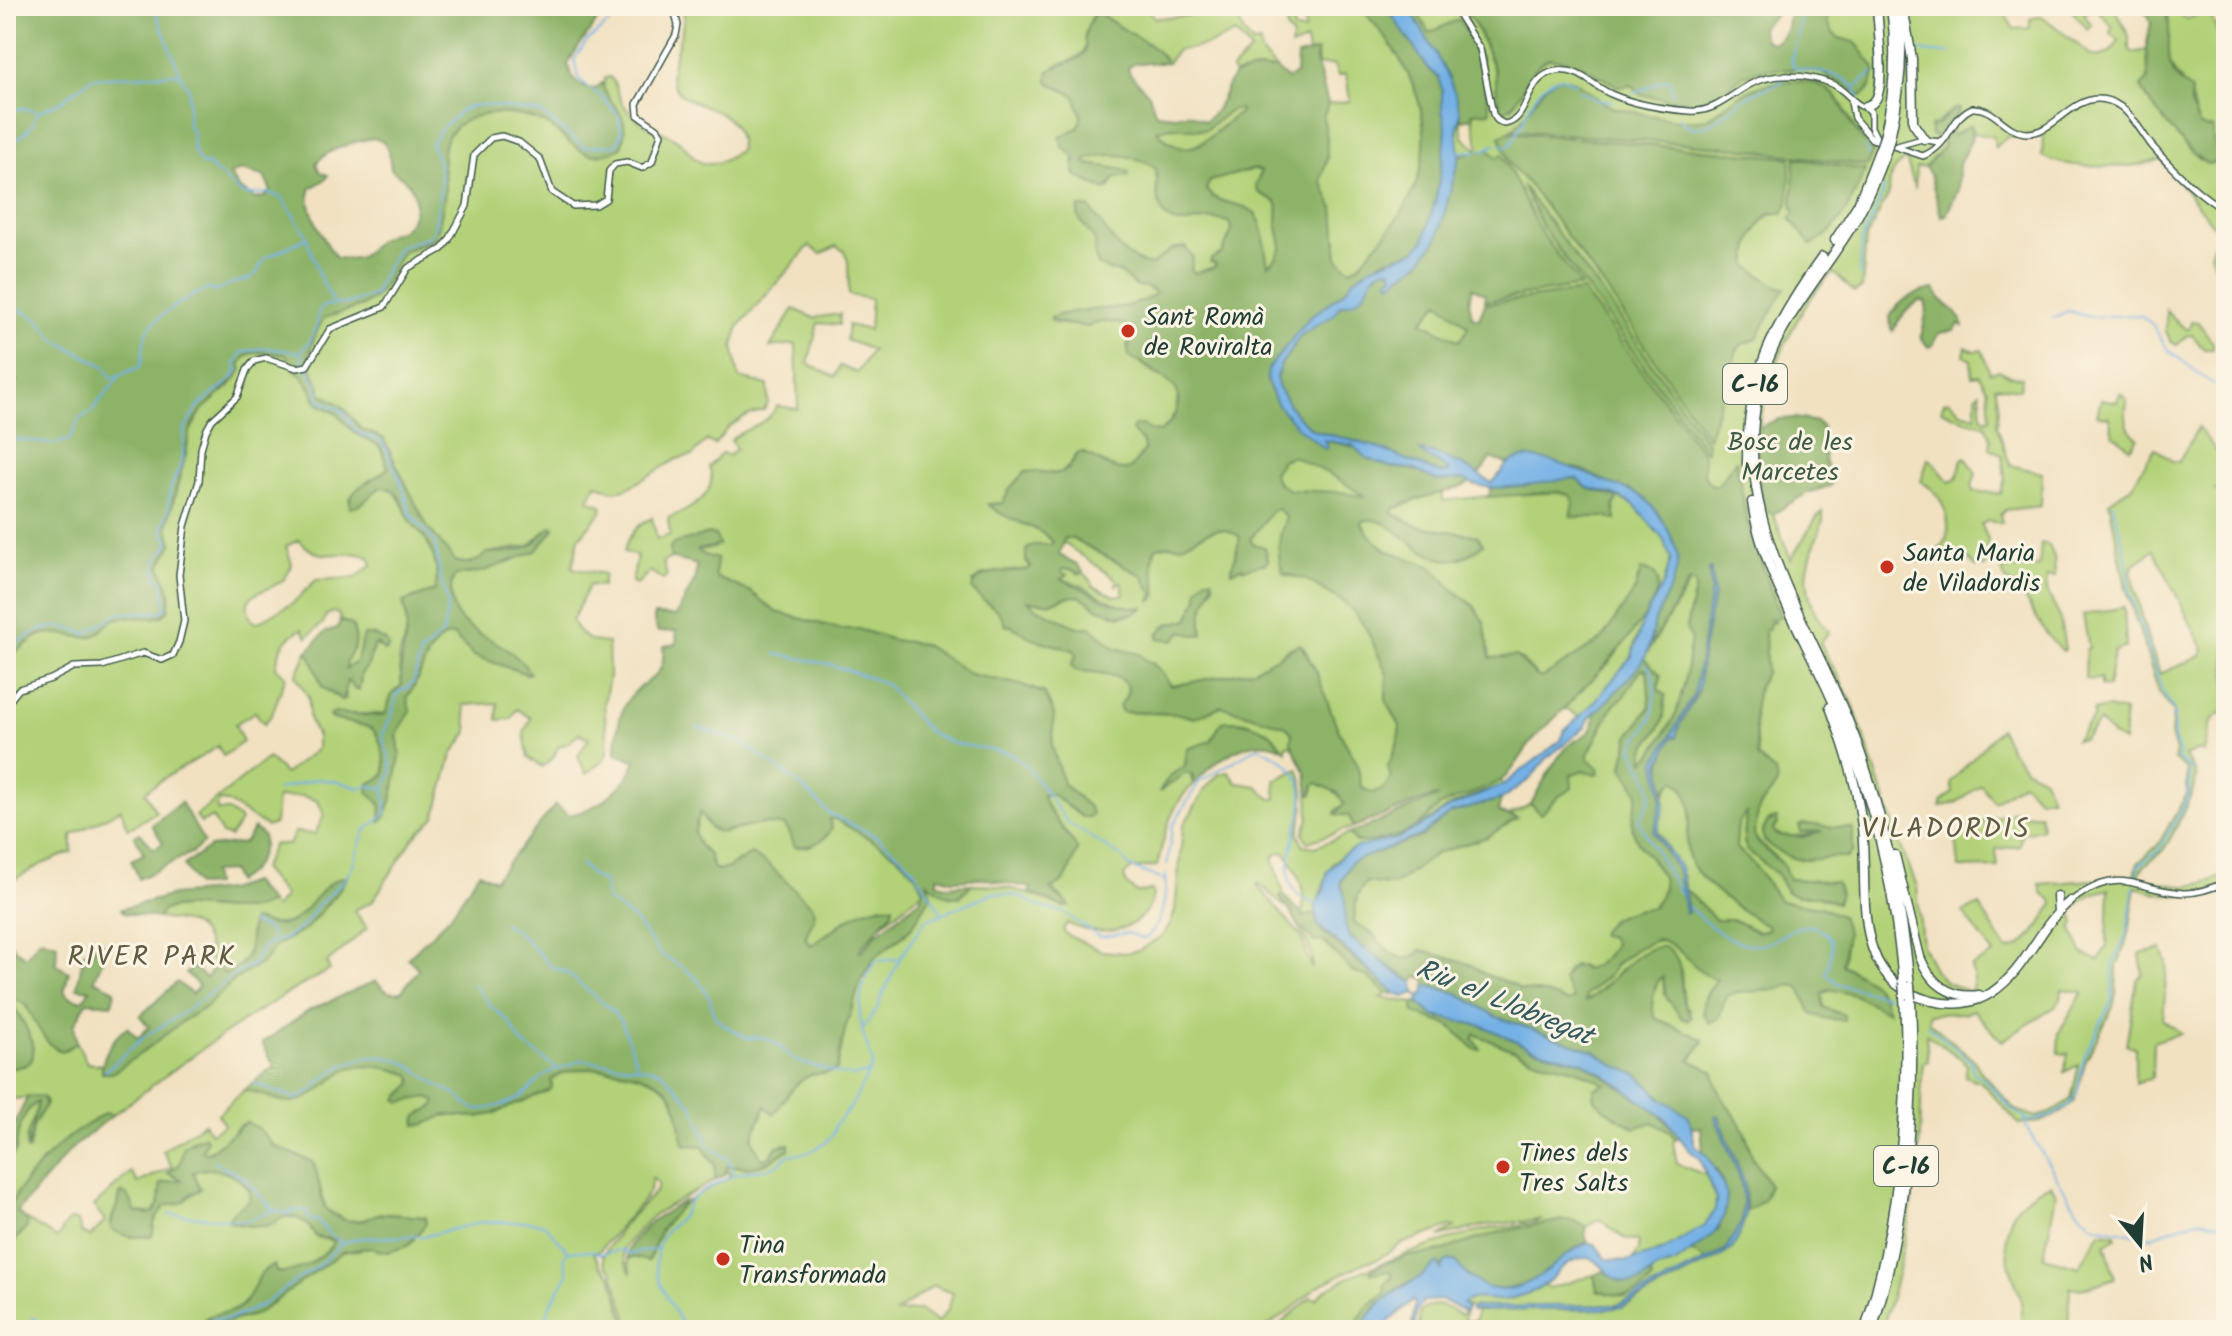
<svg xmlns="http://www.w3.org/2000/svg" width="2232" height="1336" viewBox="0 0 2232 1336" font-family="Kalam,sans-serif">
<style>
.green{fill:#b2d178;stroke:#688756;stroke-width:2;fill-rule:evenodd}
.forest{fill:#8db368;stroke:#56784e;stroke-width:2;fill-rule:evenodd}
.water{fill:#74b1e6;stroke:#4a778d;stroke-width:2}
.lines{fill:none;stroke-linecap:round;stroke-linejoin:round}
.stream{stroke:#74b1e6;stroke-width:2}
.minor-casing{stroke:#3e5649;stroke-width:8}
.highway-casing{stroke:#3e5649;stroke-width:11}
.minor{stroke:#fff;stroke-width:5}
.highway{stroke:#fff;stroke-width:8}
.highway-bridge-casing{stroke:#3e5649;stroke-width:11;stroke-linecap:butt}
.highway-bridge{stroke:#fff;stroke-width:8}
.poi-dot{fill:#c8321e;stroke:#fcf5e5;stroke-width:3}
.labels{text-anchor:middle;stroke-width:6;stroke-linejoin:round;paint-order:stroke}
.shield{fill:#fcf5e5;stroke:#617469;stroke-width:2}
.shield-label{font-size:24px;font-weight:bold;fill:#1f3d34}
.poi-label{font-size:26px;fill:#1f3d34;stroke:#fcf5e5;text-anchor:start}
.park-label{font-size:26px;fill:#3c5b42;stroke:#fcf5e5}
.neighbourhood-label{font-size:28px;letter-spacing:2px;fill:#605b43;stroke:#fcf5e5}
.water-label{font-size:28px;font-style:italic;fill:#345a60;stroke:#fcf5e5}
</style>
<rect width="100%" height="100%" fill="#fcf5e5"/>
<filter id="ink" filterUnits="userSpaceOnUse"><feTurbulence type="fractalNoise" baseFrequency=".0125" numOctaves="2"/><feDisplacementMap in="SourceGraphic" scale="16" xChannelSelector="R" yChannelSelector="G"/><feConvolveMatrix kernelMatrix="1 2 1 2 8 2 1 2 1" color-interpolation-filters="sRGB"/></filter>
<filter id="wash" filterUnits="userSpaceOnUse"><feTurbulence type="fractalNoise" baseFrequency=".006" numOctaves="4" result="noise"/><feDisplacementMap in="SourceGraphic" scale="32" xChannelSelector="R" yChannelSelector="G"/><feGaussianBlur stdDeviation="1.8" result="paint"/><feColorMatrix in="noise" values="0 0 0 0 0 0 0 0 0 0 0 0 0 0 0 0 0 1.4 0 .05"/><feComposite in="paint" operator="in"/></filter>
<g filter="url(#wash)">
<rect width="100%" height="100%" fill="#f1e1c1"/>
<path class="green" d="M683 6H1145L1155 18 1188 16 1208 6H1237C1237 20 1243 35 1253 44L1260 43 1261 53 1276 69H1260L1234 75 1232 70 1251 50 1235 33C1217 43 1198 49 1177 50L1167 63C1150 38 1120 32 1096 10 1077 42 1102 53 1055 66L1048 82 1075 96C1080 107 1086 121 1075 130L1074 174 1096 186 1109 189 1115 178 1125 175 1127 171 1088 164 1085 162 1088 159C1109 152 1136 154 1155 168 1159 179 1155 189 1158 200 1165 228 1181 225 1203 220 1211 218 1220 220 1229 222L1232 231 1222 253 1214 258 1215 267 1195 273 1191 269 1193 257 1185 247 1172 249 1151 265C1122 262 1106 230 1090 208H1079C1077 220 1088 227 1094 238 1098 247 1094 256 1098 265L1119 272 1137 287H1147L1155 293C1137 314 1078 305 1052 318L1054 323 1088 327 1096 322 1105 321 1133 327 1135 332 1127 345 1129 354 1155 374 1167 379 1178 391 1176 411 1169 424 1160 432 1150 431C1145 425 1141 424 1134 426V434L1142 441 1145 450 1128 471H1118L1083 452 1077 453C1059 486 1053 468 1025 472L1010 488 1003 503 988 504C1006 521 1039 525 1053 542L1050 545H1033L1026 550V562L1032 568 1029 569 983 574 973 582V591L1002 614 1005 625 1011 626 1034 639 1073 650 1077 654 1071 666 1075 670C1091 674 1121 670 1128 689L1122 712 1180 714 1194 718 1221 706 1286 726 1293 735V746L1286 745V751C1269 732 1249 715 1221 723L1211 741 1187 749 1185 766C1173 772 1165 780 1159 792L1183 774 1190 773 1193 785C1170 804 1164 837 1157 866L1132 869 1124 875 1126 884 1137 893 1152 890 1153 895C1144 934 1097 939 1067 923L1063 930 1067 935 1101 951 1124 953 1138 951 1161 937 1170 925 1175 911 1183 826 1206 788 1219 774 1229 772 1237 783 1257 786 1271 799H1276L1275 780 1298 769C1308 791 1304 812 1298 834L1303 845 1315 847 1349 834 1357 842 1388 838 1424 820 1440 806 1501 780 1503 785C1484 792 1463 798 1445 809 1429 819 1415 831 1397 838 1375 847 1352 843 1334 862 1329 868 1315 906 1315 914L1308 917 1302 915C1307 890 1299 875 1286 853L1278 852 1273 858 1284 895 1280 897 1285 906C1273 900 1268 888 1257 883V885L1301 936 1312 969V954L1299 926 1315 942 1320 940 1324 942 1352 971 1366 976 1387 994 1381 998 1413 1003 1426 1018 1449 1025 1476 1050 1480 1047 1473 1039 1474 1034 1537 1060 1575 1069 1606 1084 1596 1088 1593 1095 1604 1109 1635 1128 1651 1121 1671 1133 1675 1139 1673 1143 1677 1164 1708 1176C1712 1185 1719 1197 1716 1207 1710 1236 1657 1253 1632 1260L1639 1250V1241L1624 1238 1599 1219 1587 1227 1572 1220H1564L1503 1231 1434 1253 1407 1256 1370 1271H1390L1394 1274 1385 1283V1293L1368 1306 1351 1330H1274L1311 1297 1317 1299C1330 1276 1458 1235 1488 1229 1506 1225 1527 1227 1543 1219L1486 1225 1439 1237 1455 1227 1452 1226 1401 1244 1378 1259 1363 1263 1317 1287 1287 1313 1261 1330H674L669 1327 667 1330H631L612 1271 605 1264 603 1255 625 1223 657 1190 658 1183 652 1178 650 1189 644 1199 600 1250 594 1253 601 1266 611 1275 628 1330H586L584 1323 580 1321 573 1323 566 1330H6V1250L27 1227V1220L57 1238 69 1220 78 1221 81 1232 90 1237 105 1221 94 1206 131 1172 138 1183 172 1167 163 1151 204 1123 211 1133 224 1125 218 1114 244 1090C262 1091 278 1105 297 1101 314 1098 326 1084 339 1074 358 1060 390 1068 411 1075L412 1085 400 1095 416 1098 433 1097 436 1101 435 1106 421 1113V1125L445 1115 477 1117 493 1114 548 1091 552 1087 551 1080C575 1060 650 1069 669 1092 677 1101 682 1132 686 1145L702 1146 717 1169 715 1180C676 1204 650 1208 623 1250L625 1262 631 1274 628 1259 632 1257 649 1261C653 1251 655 1241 660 1231 676 1203 701 1193 728 1178L730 1173 728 1171 726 1173 725 1168C735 1165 742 1168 752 1167 768 1166 776 1156 789 1149L784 1144 777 1146 769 1158 762 1160 752 1139 766 1105 774 1114C784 1100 793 1081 811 1075 821 1072 829 1076 837 1069L845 1029 861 980 874 958 901 938 914 924 932 895 927 882 951 897H960L972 884C1004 884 1032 894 1061 906L1068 903 1050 888C1071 884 1068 865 1078 850 1070 836 1044 808 1043 795L1052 794 1082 817H1090L1082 801 1063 784 1052 746 1054 714 1044 692 970 674 923 644 893 640 858 629H840L776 612 751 592 715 577 717 560 701 554 698 550 714 548 716 536 714 534 671 546V558L663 562 667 576 663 580 650 571 637 584 632 582 637 556 624 552C628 536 638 524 652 518L657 539 670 535 668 518C689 511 720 494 709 467L722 453 729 456 736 449 731 440C747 426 767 426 777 406L798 409 796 344 770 347 794 309 814 318 840 314 839 325 818 323 808 364 835 377 840 366 857 373 872 350 846 340 848 325 869 330 871 299 849 295 848 261 844 251 836 246 821 254 809 246 739 326 733 346 739 378 768 385V403L764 410 744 417 729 427 714 445 707 440 693 455 677 459 626 489 613 491 596 484 588 500 602 505 601 512 579 538 572 568 604 574 602 586 589 585 572 621C581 638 589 642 608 643L609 676 604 704 608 749 604 760 586 774 578 756 589 738 579 733 570 742 558 747 553 758 542 767 528 757 524 733 531 718 517 709 511 719 497 720 498 703 464 705 468 732 452 755 435 817 413 839 372 902 354 910 367 928 327 963 330 970C253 1009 182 1063 113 1115L105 1113 68 1138 28 1177 6 1213V1163L16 1151C16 1133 22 1111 38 1101 38 1119 23 1131 27 1151L29 1150 34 1124 46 1104 45 1099 38 1096 6 1100V1069L24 1066 32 1060C36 1038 21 1019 11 1001L17 999C31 1005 42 1036 56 1049L65 1050 77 1043 87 1063 102 1065V1070L143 1052 184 1020 206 1007 234 980 262 963 276 945 305 930 338 892 339 878C306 899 305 935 257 921 247 944 253 961 226 974L206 956 210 952C201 921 188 922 158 918L163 910C199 900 237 920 270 903L275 908 285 896 262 869 274 844 289 845 295 832 315 834 324 815 318 801 303 796 277 798 275 824 267 827 227 802 220 801 216 807 218 811H228L241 820 230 837 222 834 212 817 201 823 196 816 268 758 285 774 317 749V737L309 718V698L296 676 307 652 311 656 322 687 341 700 346 699 345 682 349 681 355 690 361 683V674L368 665 375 645 387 650 386 641 372 635H365L356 662 346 669C345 649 362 654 352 625L340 620 339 615 334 612 326 615 323 623 307 637 302 629C286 636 278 650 276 667L286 676 272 714 264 724 255 712 235 724 243 742 223 756 218 746C194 763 168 773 145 792L156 812 128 829 121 809 72 835V852L42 864 6 884V657C21 652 29 638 44 634 59 630 73 638 88 637 99 637 105 623 114 619 130 612 148 623 164 615L171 597 160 566 172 544 167 525 187 451 188 435 203 409 230 386 244 357C256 349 272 353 286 355L295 370 310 384 316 401 336 413 355 433 379 445 388 468C376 480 358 484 349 500L360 505 374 491 384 486C403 494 401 507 411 521 415 528 423 534 427 541 435 554 440 579 434 591L403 602 409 628 399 657 402 685 392 694 385 714H330L331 718C343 723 356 723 369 727 380 731 389 763 384 774 382 779 373 781 369 784L381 805V812L385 817 392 798 400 756 397 734 408 716 407 697C423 679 426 637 453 635L474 656 527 674C515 636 451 640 451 594 451 586 451 582 455 576L484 571 536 551 554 529 546 530 529 546 487 553C479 563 466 565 455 561L427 527 383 438 362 430 342 407 321 393C319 382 312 373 310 362 308 349 317 329 323 318L362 306 375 297 384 286 402 252 432 241C437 223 444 204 445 186 445 172 440 157 445 143 456 106 518 110 544 123 560 131 574 151 591 154 602 156 611 151 621 147L624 137 603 88 605 78 610 77C617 84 617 95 623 104 641 128 652 126 674 138 692 148 694 171 719 162 728 159 733 156 740 149 739 99 686 113 673 84 665 66 688 33 683 6ZM299 540C323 567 343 546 369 557L372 565 355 578 316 580 294 602 257 623 252 621C237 591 264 594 282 581 287 577 289 570 292 564L286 546ZM241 1124 264 1135 274 1146 313 1162 326 1209 347 1221 363 1220 380 1213 424 1217 412 1243 407 1246 388 1252 369 1248 342 1252 257 1314 204 1328V1319L207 1317C217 1313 229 1314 238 1308 255 1297 254 1273 274 1265L276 1272C297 1276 323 1257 335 1241L316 1237C310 1224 294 1211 279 1219 269 1224 280 1223 269 1225 256 1228 243 1225 230 1222L229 1217 249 1201 251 1193C241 1174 212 1164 193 1172L194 1179 201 1188 181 1203 165 1206 155 1220 152 1236 131 1237 111 1229C109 1216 119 1207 120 1194L133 1204 135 1212 152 1213 158 1205 161 1183 182 1180 168 1173 180 1164 184 1146 197 1138 203 1153 217 1148ZM933 1286 953 1293 948 1309 937 1323 920 1310 895 1313Z
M1274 6H1288L1293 15 1294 30 1305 31 1304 6H1359C1443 95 1450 182 1356 267L1348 270 1338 259 1334 209 1321 180 1327 158V138L1323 117 1328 104 1350 101 1346 74 1338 76 1334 65H1318L1317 51 1308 53 1306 41 1291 47 1293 37 1287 30 1286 20 1266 17Z
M1413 6H1463C1485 37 1492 75 1512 108L1532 71 1549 58 1579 64 1619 87 1632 85 1641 95 1695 103 1717 95 1746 74 1773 68 1800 69 1818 71 1847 88 1867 93 1876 72 1858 45 1839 38 1833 33 1827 22 1830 6H2000L2014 29 2030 28V19L2042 16 2092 56C2105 58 2113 52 2119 40L2111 34 2112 26 2096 8 2084 13 2091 25 2088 30 2068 6H2113L2129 36V47L2132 53 2147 50C2148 63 2153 78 2141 86 2144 98 2195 160 2206 163 2210 164 2215 162 2219 160L2221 156 2213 141V128L2204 129 2199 125C2193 114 2193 99 2188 90 2181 78 2171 72 2168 58 2165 40 2177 19 2158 6H2181L2182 16 2187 19 2195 16 2196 6H2208L2220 42 2225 47 2216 69 2226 72V273L2214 265 2210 254 2213 245 2221 238 2220 234 2161 159C2138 170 2064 169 2042 156L2043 137 2041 134 2007 137 1995 148 1994 137 1973 133V128L1962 129 1953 136 1949 129 1952 120 1959 111 1952 110 1934 126 1931 135 1941 138 1944 146 1925 167 1916 168 1915 189 1906 159C1895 167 1885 180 1889 194L1866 237 1862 288 1854 292 1839 277 1832 273C1791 314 1759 394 1757 451 1756 471 1764 493 1768 512L1773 514 1791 559 1817 517 1823 512V520C1811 557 1799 573 1815 612 1818 620 1826 624 1829 632L1820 643 1853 704 1901 847 1917 886 1922 945 1934 969 1945 982 1971 992 1974 979 1971 967 1994 954 1963 912 1979 905 2007 950C2028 948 2043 922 2053 904L2052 900 2042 893 2040 884 2133 877 2138 863 2158 845 2187 794V769L2174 760 2176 752 2171 734 2173 711 2159 692 2136 620 2126 587 2109 502 2131 487 2155 448 2172 461 2179 462 2198 427 2226 464V488L2215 489 2226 501V711C2206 717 2209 734 2204 752L2198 750 2185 756C2187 763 2195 767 2196 776 2197 786 2170 841 2163 850 2152 862 2145 860 2138 877 2178 887 2186 892 2226 875V885C2189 899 2173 898 2136 887L2128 938 2117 966 2116 993 2113 1007 2086 1060 2074 1102 2054 1116 2040 1122 2019 1124 1981 1082 1965 1076 1967 1065 1963 1060 1926 1034 1928 1061 1923 1063C1920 1091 1922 1120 1919 1149 1912 1212 1900 1270 1882 1330H1419L1420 1312C1433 1300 1447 1306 1460 1315L1465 1312 1464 1321H1476V1311L1607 1309 1631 1303 1722 1256 1738 1238 1747 1211 1767 1195C1770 1179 1760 1173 1754 1160 1750 1152 1749 1143 1746 1135 1737 1113 1715 1097 1714 1072L1690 1060 1704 1042C1690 1030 1665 1026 1654 1015 1651 1002 1653 984 1663 976L1664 993 1682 1018 1690 1011 1684 1004 1681 971 1672 952C1641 933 1610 989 1584 1002 1584 990 1599 985 1608 976 1612 972 1614 966 1619 962 1666 920 1672 948 1711 978L1717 979C1709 992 1701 997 1703 1014L1719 1018 1726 996C1742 990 1757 992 1773 990 1784 989 1787 982 1799 987L1812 1014 1844 1020 1843 1015 1823 1007 1822 994 1833 989 1858 996 1860 974 1842 965 1847 933 1841 916 1820 907 1780 901 1755 866 1736 847V831L1742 815 1746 813 1744 835 1747 850 1777 874 1787 892 1818 896 1836 903 1828 881 1789 879C1785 871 1783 864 1776 858 1760 842 1744 836 1758 810 1763 801 1772 793 1777 784 1777 772 1766 764 1757 757L1754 711 1758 687 1766 671 1765 629 1768 630 1769 624 1775 622 1769 619 1780 616 1747 520 1735 462 1718 485 1714 486C1701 480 1703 465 1702 452L1583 291 1485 304V301L1580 286 1540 231 1502 155 1497 159 1489 149 1460 155 1457 134 1460 116 1463 137 1477 149 1479 146 1471 113 1490 111 1428 34ZM1558 78C1582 78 1593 101 1614 108 1638 112 1677 124 1700 120 1711 119 1721 108 1731 101 1755 84 1790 75 1819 85 1850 95 1846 135 1875 147L1867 166 1738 148 1513 130C1528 115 1541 85 1558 78ZM1508 132 1791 158 1779 212C1757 216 1747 246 1748 266L1776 286 1784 289 1756 339 1742 344 1737 350 1708 437 1608 292 1535 192 1510 164 1500 136ZM1795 158 1865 170 1809 242 1790 218 1795 213 1792 204ZM1525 190 1707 443 1705 450 1543 228ZM2154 550 2204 650 2201 656 2160 674 2147 636 2131 573 2133 565ZM1777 818 1778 824 1773 831C1787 841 1806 834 1823 832H1801L1800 825 1803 824 1853 829 1847 858C1832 854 1822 859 1807 859 1794 859 1774 851 1764 841L1763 830 1769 820ZM2109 889 2107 945 2099 961 2082 953 2072 929 2075 924 2071 909 2092 894ZM2062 989 2083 992 2059 1032 2058 1053 2068 1054 2064 1072 2079 1065 2071 1099 2050 1113 2036 1117 2016 1110 1981 1072 1973 1059 1929 1022V1014L1965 1013 1973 1010 2002 1041 2055 1007 2061 999Z
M1240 108 1239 113C1208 133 1191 170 1156 129L1172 127 1205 130 1231 110Z
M1254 169 1261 171 1258 192 1275 201 1278 207 1277 222 1282 246 1277 257 1268 265C1264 250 1266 229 1256 215 1243 199 1217 208 1206 189L1210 181Z
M1440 302 1469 327 1459 341 1422 322 1436 304Z
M2166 310 2185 329H2189L2191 321 2198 322 2213 343V349H2204L2192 335 2186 336 2177 345 2171 342 2166 331Z
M1966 347 1974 351 1982 350 1990 373 1999 370 2010 376 2022 377 2020 389 1995 386 1999 406 1997 425 2010 465 2042 473 2041 506 2005 510 2000 515 2002 523 1988 521 1981 524 1988 539 1987 550 1995 553 1985 567H1975L1968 559 1936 558 1917 562C1924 556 1939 553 1944 544 1955 522 1941 491 1921 482L1928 458C1938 465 1941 474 1950 482L1957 479 1962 459 1966 457 1976 474 1972 485 1974 491 2001 494 2005 478 2002 455 1990 448 1991 438 1985 425 1966 421 1941 410 1944 402 1949 400 1961 412 1976 416V396L1980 392 1982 417 1985 420 1990 418 1988 390 1979 375 1972 376 1971 360 1964 355Z
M2120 393 2127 400C2125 415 2124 428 2138 438L2130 448 2113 434 2109 417 2097 415 2101 399 2117 402Z
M1289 457H1295C1309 463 1359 488 1366 498 1339 490 1314 495 1290 490 1282 488 1276 481 1273 473L1282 460Z
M1558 492 1570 495 1575 502 1571 517H1606L1616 520 1613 505 1618 498 1634 505 1663 539 1671 558 1664 583 1635 641 1632 656 1614 680 1580 718 1568 709 1561 710 1611 661 1652 602 1658 583 1655 575 1646 570 1638 577 1635 590 1602 639 1548 675 1539 678 1521 659H1490L1484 622 1474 606 1452 589 1432 567 1386 550 1369 535 1361 521C1391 508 1423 571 1465 557 1470 555 1476 550 1481 546L1478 536 1417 526 1392 514V510L1433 494H1443V501L1505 494Z
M1278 509 1286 517 1278 547 1285 575 1305 579 1342 601 1353 610 1366 628 1387 674 1386 700 1400 726 1398 742 1388 767 1391 779 1384 789 1373 794 1365 790 1361 785 1357 763 1338 730 1316 671 1303 646 1297 645 1286 650 1274 661 1253 670 1172 686 1153 663 1115 648 1091 627H1077L1038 609 1028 601C1035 602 1046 604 1054 602 1062 600 1069 594 1078 596 1101 600 1112 630 1143 608 1119 609 1101 596 1080 585 1075 582 1067 581 1061 579L1067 575 1061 572 1062 569H1070L1079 574 1083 572 1091 580 1093 586 1115 596 1124 595 1121 581 1116 585V579L1061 541 1064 538 1073 539 1143 576 1153 594 1152 600 1157 594 1152 565 1156 547C1165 543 1172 547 1181 545 1202 538 1215 519 1240 537L1234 571 1242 567 1264 564 1266 563 1265 548 1253 544 1250 540 1271 511ZM1212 578 1214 585 1201 613 1203 635H1194L1182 631 1174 640 1158 633 1168 624 1189 619 1198 598 1199 588Z
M2041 543 2049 545 2054 557 2055 577H2047C2044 592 2053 602 2059 616 2062 626 2063 639 2065 650L2062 651C2043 635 2037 614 2021 595 2014 586 2004 582 2002 570L2007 569 2039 567Z
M1691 581 1696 586 1686 627 1691 639 1685 681 1676 714 1653 753 1644 761C1641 744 1658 736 1663 720 1665 712 1663 704 1666 695L1658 690 1661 678 1644 658Z
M2124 607 2126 647 2114 651 2108 687 2101 686V678L2092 680 2085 678 2086 649 2089 648 2083 615Z
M1641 669H1647C1651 681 1647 693 1651 704L1629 737 1623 767 1638 792C1637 805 1630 818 1633 830 1641 861 1683 873 1652 908L1635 910 1616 918 1610 936 1614 943C1611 954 1598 965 1588 970L1574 965 1568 970 1563 981 1573 995 1574 1000 1568 1002 1543 993 1520 990 1514 985 1484 974 1472 965 1453 961 1422 953 1406 960 1385 950 1373 934 1354 922 1357 896 1366 882H1399L1437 853 1487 837 1513 816 1509 815 1531 804 1541 814 1558 797 1572 788 1570 777 1579 770 1587 771 1595 775 1598 769 1588 758V754L1614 704Z
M2108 708 2124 712V742L2114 737 2099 722 2083 739 2075 740 2094 717 2093 711Z
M2000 729 2010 749 2026 769 2044 778 2051 797 2039 799 2023 782 1994 802 1981 785 1957 802 1941 807V802L1953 793 1951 782Z
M1675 780C1705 802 1681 830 1689 857 1696 881 1747 916 1769 926L1767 930 1759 932 1734 920H1716L1684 888 1683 877 1657 829C1661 814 1663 790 1675 780Z
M1317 783C1327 788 1341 792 1344 804L1336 810 1335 814 1349 816 1354 827 1308 842 1303 834 1309 818 1308 790 1310 795 1313 793 1314 785Z
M2019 810 2022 815 2040 814 2042 829 2022 833 2019 846 1996 849 1998 867 1959 868 1956 836 1986 820Z
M700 811 707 824 723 833 761 824 784 825 789 831 794 846C807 850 818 843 828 835V819L833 818C864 832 912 858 924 891L876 929 884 920 882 905 847 919 812 945 805 938 814 918V909L799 894 739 860 726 869H714L709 855 699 845 694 835Z
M2162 949 2167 964 2163 1020 2181 1033 2153 1042 2152 1077 2135 1084V1047L2126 1045 2137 980 2143 974 2140 954Z
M2051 1184 2056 1194 2044 1257 2079 1267 2100 1232 2116 1234V1238L2105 1244 2115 1278 2081 1289 2070 1287 2068 1330H2017C2030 1304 2013 1284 2008 1258 2001 1222 2017 1196 2051 1184Z
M1691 1251 1707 1261 1618 1305 1471 1308 1462 1304 1474 1297 1505 1300 1543 1286 1549 1288 1594 1275 1597 1290 1626 1297 1650 1283 1651 1274 1657 1269 1676 1263Z"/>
<path class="forest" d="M6 6H603C597 29 578 42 568 64 571 79 579 88 595 89L602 83C608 109 634 110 621 147 611 153 597 157 586 153 571 146 560 132 546 124 517 109 463 106 446 140 440 153 444 170 445 183 446 199 440 221 436 237L402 252 384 286 375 297 362 306 324 318C317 329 308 349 310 362 312 373 319 382 321 393L343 407 362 430 383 438 427 526 455 561C466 565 479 563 486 553 500 553 521 552 533 544 541 538 544 530 553 526L554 528 536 551 484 571 455 576C451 582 451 586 451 594 451 626 480 632 502 646 513 653 523 662 530 673L527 674 474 656 453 635C426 637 423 679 407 697L410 711 397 734 400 756 392 798 385 817 380 822 381 805 369 793 368 788 370 783C374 781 379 780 382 777 390 770 380 735 372 729 360 721 342 725 329 716L335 713 380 716 385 714 392 694 402 685C396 651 414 638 403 602L434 591C440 579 435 554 427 542 423 534 416 529 411 522 402 508 401 484 379 488L360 505 350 508C347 486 375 481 388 468L381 447 355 433 336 413 317 403C310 381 297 374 286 355L262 352 248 354 240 364 242 369 237 378 203 409 192 425 167 525 172 544 160 566 170 592 168 611C153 624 136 614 119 618 107 620 104 631 94 636 82 641 59 630 43 634 28 638 21 652 6 657V390L17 382 6 365ZM372 138C391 140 389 154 391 169 397 174 405 179 410 185 419 199 416 220 402 230 397 233 389 233 384 237 361 251 370 262 336 258 326 243 302 204 311 188L326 179 328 175 320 172 316 164C324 150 356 141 372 138ZM241 170 264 176 271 191 265 197 255 199 239 188 230 174Z
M1359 6H1386L1428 68 1438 77 1442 90V111L1446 127 1445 143 1436 198 1424 240 1416 251 1384 260 1352 281 1345 291 1309 318 1267 381C1277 411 1301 429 1325 449L1327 447 1323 440 1356 447 1366 458 1390 467 1416 470 1437 481 1467 479 1469 483C1445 496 1417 495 1393 509L1392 513 1417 526 1478 536 1483 544C1429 595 1396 504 1361 522L1369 535 1386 550 1432 567 1452 589 1474 606 1484 622 1490 658 1516 656 1536 676 1542 678 1602 639 1635 590 1641 570C1710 574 1546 725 1534 739 1522 752 1515 771 1500 781 1481 793 1457 796 1438 807 1432 811 1430 815 1425 820 1408 835 1379 843 1357 842L1349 834 1439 796 1431 797 1354 827 1349 816 1335 814 1344 804 1338 793 1317 783 1314 785 1312 795 1309 793 1306 773 1291 743 1292 733 1286 726 1221 706 1194 718 1180 714 1122 712 1119 706 1126 697 1128 689C1121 670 1092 674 1075 670L1071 666 1077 654 1073 650 1033 639 1012 626 1005 625C998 603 984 606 972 588 978 567 1011 574 1029 569L1031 567 1026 560V550L1033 545H1050L1053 542C1037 524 1006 522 988 504L1003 503 1010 488 1025 472C1039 469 1056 480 1069 468 1074 462 1074 457 1080 452 1098 457 1112 474 1130 469L1145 450 1142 441 1132 431 1134 426 1143 425 1150 431 1160 432C1169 425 1176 417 1178 404 1182 381 1155 375 1141 362 1120 358 1129 344 1135 332L1133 327C1117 322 1102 319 1088 327L1051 321V318C1080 304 1132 316 1155 293L1147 287H1137L1119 272 1107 270 1098 265 1095 256V241L1078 217 1079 207 1090 208C1106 230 1122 262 1152 265L1172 249 1185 247 1193 257 1191 269 1194 273 1215 267 1216 264 1210 262 1211 259 1222 253 1232 231 1229 222C1220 220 1212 218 1203 220 1181 225 1165 228 1158 200 1155 189 1159 179 1155 168 1136 154 1109 152 1088 159L1085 162 1088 164 1121 169 1129 173 1128 176 1115 178 1106 190 1076 176 1074 168 1076 158 1063 147 1060 137 1078 128 1082 117 1075 96 1048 82V72C1057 64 1069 64 1079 58 1090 51 1083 44 1085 34 1087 27 1092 17 1096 10 1119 32 1150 37 1167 63H1135L1128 68 1130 74 1149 94 1156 114 1175 116 1188 113 1205 121C1221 110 1223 90 1234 75L1260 69H1276L1287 79 1296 74 1297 56 1317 51 1316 60 1328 104 1323 117 1327 138V158L1321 180 1334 209 1338 259 1350 269 1358 266C1374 247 1392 229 1405 207 1448 131 1413 64 1359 6ZM1240 109V113C1209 133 1191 170 1156 130L1172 127 1205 130 1231 110ZM1254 169 1261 171 1256 186 1258 192 1275 201 1278 207 1277 222 1282 246 1277 257 1268 265C1264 249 1266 229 1256 215 1243 199 1217 208 1206 189L1210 181ZM1289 457H1295L1330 474 1366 497 1340 492 1289 490 1277 482 1273 473 1282 460ZM1278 509 1286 517C1278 538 1276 552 1283 573L1305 579 1342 601 1352 610 1366 628 1387 674 1386 700 1400 726 1398 742 1388 767 1391 779 1384 788 1373 793 1365 790 1361 785 1357 763 1338 730 1316 671 1300 644 1253 670 1172 686 1169 685C1158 661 1150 668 1140 654L1115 648 1091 627H1077L1038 609 1028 601 1050 603 1066 597 1080 596 1099 609 1118 615 1136 613 1143 607C1114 610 1088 589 1062 579L1067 575 1062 572V569H1070L1081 574 1083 572 1077 564 1059 555 1064 538 1074 539 1143 576 1153 594 1151 600H1154C1162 582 1146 565 1156 547 1165 543 1172 547 1181 545 1202 538 1215 519 1240 537L1231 572 1242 567 1244 569 1266 563 1268 560 1265 547 1253 544 1250 540 1271 511Z
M1407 6H1414L1429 33 1459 19 1481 57 1490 112 1472 113 1473 118 1462 120 1449 78Z
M1463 6H1783C1778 18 1766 18 1761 28L1765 40 1772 43C1790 35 1788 23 1789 6H1830L1827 22 1833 33 1839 38 1855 42 1875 68 1871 86 1863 96 1822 73 1800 69H1769L1746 74 1717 95 1695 103 1641 95 1632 85 1619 87 1579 64 1549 58C1525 68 1525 101 1503 112 1494 100 1498 83 1494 69 1488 48 1476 24 1463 6Z
M2138 6H2158C2185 25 2149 66 2191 90L2190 102 2199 125 2207 129 2213 127V141L2220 152V160C2218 161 2211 164 2208 164 2197 163 2143 98 2141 86L2148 80 2147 43 2151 22 2148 15Z
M1558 78C1582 78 1593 100 1614 108 1638 112 1677 124 1700 120 1712 118 1722 108 1731 101 1755 84 1790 75 1819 85 1850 96 1845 136 1875 147L1867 166 1738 148 1512 130C1530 115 1537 87 1558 78Z
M1956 108 1959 110 1952 120 1951 133 1953 136 1970 125 1972 137 1959 164 1958 190 1946 215 1941 216 1930 174 1925 167 1944 146 1941 138 1931 135 1930 126 1937 124Z
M1508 132 1791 158 1788 204 1783 213H1770C1756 225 1746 247 1748 266L1776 286 1785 288 1756 339 1742 344 1737 350 1708 438 1608 292 1535 192 1510 164 1500 136Z
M1489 149 1497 158 1502 154 1540 231 1581 286 1485 301V294L1473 288 1469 301 1472 317 1479 319 1485 304 1583 291 1702 452C1707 465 1698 478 1714 486L1718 485 1736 460 1747 520 1780 617 1769 619 1775 622 1769 624V630H1765L1766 671 1758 687 1754 711 1757 757 1775 772 1777 784 1759 808 1754 834 1758 843 1784 866 1789 879 1836 882 1840 894 1837 903 1818 896H1798L1787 892 1777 874 1747 850 1744 842 1746 813 1738 823 1736 847 1755 866 1780 901 1820 907 1841 916 1847 933 1842 965C1866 978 1881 983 1888 1012L1854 995 1829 989 1822 994 1823 1007 1844 1015V1020L1827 1019 1812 1014 1799 987C1787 982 1785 989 1773 990 1757 992 1742 990 1726 996L1719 1018 1709 1023C1696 1005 1707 994 1717 979 1693 973 1683 945 1658 939L1637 948 1616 964 1609 975 1586 995 1585 1002C1604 993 1650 928 1672 952 1686 967 1677 990 1686 1007 1687 1010 1690 1014 1691 1018L1688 1020 1682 1018 1666 997 1663 976C1653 984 1651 1002 1654 1015L1659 1020 1704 1040 1690 1060 1714 1072C1715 1091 1729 1107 1739 1122 1747 1133 1748 1146 1753 1158 1757 1168 1766 1175 1769 1185L1764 1200 1747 1211 1744 1181 1719 1116 1715 1117C1731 1156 1763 1210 1728 1248 1723 1253 1714 1257 1707 1261L1691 1251 1719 1229 1727 1196 1719 1174 1703 1152 1701 1127 1693 1128 1638 1075 1616 1066 1596 1052 1497 1017 1456 993 1426 985 1425 979 1417 976 1413 982 1365 950 1348 933 1345 926 1344 893 1340 884 1351 862 1422 836 1450 813 1501 799 1498 812 1517 818 1487 837 1437 853 1395 884 1387 885 1366 882 1357 896 1354 922C1361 927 1370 931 1375 937 1387 949 1404 971 1421 950L1472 965 1484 974 1514 985 1520 990 1543 993 1568 1002 1574 999 1563 981C1567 973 1570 965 1580 966L1584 970C1596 968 1611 954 1614 943L1610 937 1600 935C1606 916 1634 909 1652 908 1683 874 1641 861 1633 830 1630 818 1637 805 1638 792L1623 767 1629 737 1650 707 1647 670 1641 669 1623 698 1614 704 1588 754V758L1598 769 1599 774 1595 775 1583 770 1571 775 1572 788 1558 797 1541 814 1531 804C1540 787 1552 764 1565 749 1578 735 1595 738 1595 713L1644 658 1661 675 1658 690 1666 695C1663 704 1666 712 1663 720 1657 735 1641 745 1644 761L1653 753 1676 714 1685 681 1691 639 1686 628 1696 586 1691 581 1688 583 1651 646 1653 626 1668 591 1677 554 1658 514 1646 500 1630 490 1613 485 1580 469 1523 458 1507 464 1491 458 1479 474 1432 453 1428 457 1443 464 1450 472 1439 473 1376 447 1313 430 1295 414 1279 389 1276 377 1281 364 1302 334 1333 315 1339 306 1365 292 1369 279 1385 268 1391 269 1394 275 1392 277H1400L1422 260 1438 237 1460 155ZM1439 302 1469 327 1459 341 1422 322ZM1709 570 1714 595 1702 655 1697 695 1680 723 1676 737 1674 734C1660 759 1659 764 1665 793L1667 787 1675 780C1704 802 1681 830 1689 857 1696 881 1748 916 1768 926L1767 930 1758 932 1734 920H1716L1684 888 1688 912 1678 871 1654 833 1662 800 1657 761 1694 694 1711 596Z
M1795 158 1865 170C1854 197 1839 233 1811 245L1790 218 1795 213 1792 204Z
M1522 185 1604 295 1707 443 1706 452 1543 228Z
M1934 289C1941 306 1959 308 1964 326L1959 324 1954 330 1940 333 1932 346 1928 347 1921 337 1927 309 1925 302 1921 300C1908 307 1899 318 1893 331L1891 329 1890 317C1900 298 1915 293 1934 289Z
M1795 418 1817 422 1822 427 1825 463 1833 481 1830 486 1807 493 1773 514 1763 507C1758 481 1755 453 1760 427L1779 419Z
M1576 478 1588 488 1618 498 1614 506 1616 520 1606 517H1571L1574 502 1570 495 1559 492 1487 497 1490 494V488Z
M708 534 716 536 719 545 698 550 704 555 717 559 715 574 717 578 751 592 776 612 840 629H858L893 640 923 644 970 674 1023 685 1045 694 1054 714 1052 746 1063 784 1088 806 1092 813 1090 817H1082L1052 794 1043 795C1043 809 1070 835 1078 850 1068 865 1071 884 1050 889L1070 906 1063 907 1029 892 1032 888 982 878 953 880 937 876V882L945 886 972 884 958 897 946 895 927 882 932 895 911 928 874 958 863 975 845 1029 837 1069C828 1076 821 1072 811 1075 793 1082 785 1100 774 1114L765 1106 752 1139 762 1160 771 1156 777 1146 789 1144V1149C776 1156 769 1164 754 1167 744 1169 737 1164 727 1167L725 1175 715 1180V1164L702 1146 684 1144C679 1129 680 1109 672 1096 656 1068 576 1059 551 1080L552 1087 548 1091 493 1114 477 1117 445 1115 426 1124 416 1125 417 1116 434 1106 436 1101 428 1097 401 1102 397 1099 411 1085 413 1080 410 1075C391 1067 357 1060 339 1074 326 1084 313 1098 297 1101 279 1106 262 1091 244 1090L274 1066 262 1043 310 1010 376 981C384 990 388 995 401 992L419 969 408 958 450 916 479 872 494 880 555 805 569 815C598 809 626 788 636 760L616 754C616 735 618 713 630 697 646 677 667 679 663 646L677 644 676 631 658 632 654 622V615L676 616 695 580 697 565 671 558 670 548 673 544ZM700 812 710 828 718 832 761 824 784 825 789 831 794 846C810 849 824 842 832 828L829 819H835L895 854 912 869 924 888 920 900 877 933 863 950 860 951 861 948 892 912 893 906C859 902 838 930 811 945L805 938 814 917 813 907 769 865 751 854 728 868 718 871 712 867 709 855 699 845 694 833Z
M1206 578H1212C1215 593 1197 608 1203 634L1194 635 1182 631 1173 641 1158 638C1161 622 1177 624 1189 619L1198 598V589Z
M340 620 352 625C363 653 345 649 346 669L356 662 364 635C372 634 385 639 389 646L384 651 377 644 374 645 368 665 361 674 359 690 355 689 347 680 343 700 322 687 311 656 307 652 325 632 338 628Z
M1227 721C1248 721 1272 728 1282 748 1249 732 1214 762 1193 785V775L1186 773 1159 792 1170 776 1185 766 1187 749 1211 741 1221 723Z
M181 802 204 842 193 852 139 879 131 860 144 854 135 836 140 833 154 849 163 843 152 825Z
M1776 818 1778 824 1773 830 1777 835 1803 837 1823 831 1801 832 1799 826 1804 824 1853 829V851L1847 858C1832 854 1822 860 1807 860 1792 860 1767 849 1762 835L1767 822Z
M254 828 263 836C265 855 253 873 236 882L231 871 212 872 214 885 197 886 184 865 210 847 244 843Z
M347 877 339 890 305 930 276 945 262 963 234 980 206 1007 184 1020 143 1052 112 1073H102C101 1055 114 1037 127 1027L138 1038 149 1027 140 1016 177 982 192 994 199 986 186 973 193 967 206 978 217 964 225 974C258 960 246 944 252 920 262 921 272 927 283 925 310 917 319 879 347 877Z
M252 882 270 903C236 920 199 900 163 910L158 918 124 913 121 909 173 895 227 890Z
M1284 895 1293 906 1303 913V917L1315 914 1318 925 1325 934 1396 994H1387L1369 977 1353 972 1323 941 1315 942 1299 926 1280 896Z
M6 937 17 951 26 957 40 939 57 944 56 965 69 972 64 992 70 997 82 1001 90 990 77 988 84 952 93 950 96 942 109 945 94 980 115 990 112 1004 87 1002 74 1025 77 1043 62 1051C42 1045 36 1020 25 1004L13 999 11 1004C20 1014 41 1050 30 1062 25 1068 13 1068 6 1069Z
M1418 1002 1434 1016 1483 1026 1531 1048 1583 1062 1657 1112 1681 1137 1675 1139 1671 1133 1653 1122 1635 1128 1604 1109 1595 1099 1594 1089 1605 1084 1575 1069 1537 1060 1475 1034 1473 1039 1481 1049 1476 1050 1449 1025 1414 1013 1413 1003Z
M28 1096 43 1097 45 1106 34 1124 27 1151C23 1131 37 1120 38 1102 21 1111 17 1133 16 1151L6 1163 11 1131Z
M105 1113 113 1115 71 1149 17 1212 27 1220V1227L6 1250V1233L11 1226 6 1222C6 1196 48 1154 68 1138 79 1128 93 1123 105 1113Z
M246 1122 258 1128 274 1146 313 1162C319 1175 319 1191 324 1205 329 1218 351 1224 363 1220 369 1219 374 1213 380 1214 395 1214 410 1216 425 1217L426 1224 407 1246 388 1252 369 1248 342 1252 257 1314 204 1328 202 1324C210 1310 224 1316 237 1309 255 1299 253 1272 274 1265L276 1272C296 1275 326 1257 335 1240L316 1237C310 1224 294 1211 280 1219 269 1224 280 1223 269 1225 255 1228 243 1225 230 1222L228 1220 234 1211 249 1201 250 1190C237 1174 213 1164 193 1172L200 1190 190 1194 184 1202 165 1206 155 1220 152 1236C137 1237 124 1238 111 1229 110 1222 119 1199 122 1192L130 1198 135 1212 147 1214 155 1212 160 1200 161 1183 182 1180 168 1173 180 1164 184 1146 205 1136 207 1140 202 1151 205 1153 210 1152Z
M685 1200 661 1230 648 1261 632 1257 628 1259C624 1236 667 1211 685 1200Z
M1564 1220H1572L1587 1227 1585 1235 1588 1242C1575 1246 1569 1254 1559 1263 1538 1281 1505 1298 1479 1284 1468 1277 1461 1267 1450 1260L1444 1263 1440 1271 1438 1264 1421 1277 1399 1287 1374 1309 1359 1330H1351L1368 1306 1385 1293 1384 1285 1393 1277 1390 1271 1372 1273 1370 1271 1374 1268 1407 1256 1434 1253 1503 1231Z
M1604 1271 1621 1282 1651 1274 1652 1280C1637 1299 1618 1298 1597 1290L1594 1275Z"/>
<path class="water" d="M1386 6H1407L1412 12 1449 78 1455 94 1460 112 1457 134 1460 155 1438 237 1422 260 1391 283 1388 279 1394 275 1391 269C1370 268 1373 283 1363 294 1357 302 1349 303 1339 306L1334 315 1302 334 1281 364 1276 377 1279 389 1295 414 1313 430 1376 447 1439 473 1449 472C1441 460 1426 460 1420 451L1436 454 1461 464 1492 483C1502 474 1504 462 1518 459 1543 452 1588 475 1611 484 1622 488 1634 490 1644 498 1658 510 1671 532 1676 549 1684 573 1661 602 1654 624 1650 637 1651 647 1644 659 1631 677 1607 702 1590 717L1586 726 1547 758 1530 779 1501 799 1450 813 1422 835 1351 862 1340 882 1345 897V926L1350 937 1398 974 1413 982 1415 992 1419 996 1424 994 1426 985 1457 993 1497 1017 1596 1052 1616 1066 1638 1075 1660 1097 1689 1117 1695 1145 1708 1157 1724 1187 1727 1196 1724 1217 1713 1235 1676 1263 1657 1269 1640 1282C1605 1288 1607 1259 1586 1258 1565 1256 1553 1283 1535 1291 1526 1294 1514 1298 1505 1300 1489 1302 1476 1293 1463 1304L1467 1307 1466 1312 1442 1300 1423 1301 1417 1310 1414 1330H1411L1415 1303 1413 1300 1380 1330H1359C1378 1302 1388 1295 1417 1279 1425 1274 1430 1267 1438 1263L1441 1270 1446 1261H1455C1460 1267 1465 1274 1472 1279 1526 1319 1569 1234 1595 1244L1606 1259 1627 1261 1660 1252 1704 1226 1715 1209 1716 1199 1699 1158 1689 1150 1666 1119 1607 1076 1583 1062 1531 1048 1483 1026 1434 1016 1418 1002 1421 997 1414 993 1404 997 1396 994 1318 925 1315 912 1316 904 1324 890 1327 872 1341 856 1357 847 1396 839 1431 821 1446 809 1503 785 1560 741 1564 731 1592 705 1632 656 1643 621 1664 583 1671 558 1663 539 1634 505 1612 494 1588 488 1576 478C1545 480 1489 498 1464 479L1437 481 1413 469 1390 467 1366 458 1352 445 1324 440 1328 447 1325 449 1296 426 1277 404 1267 381 1268 369 1309 318 1345 291 1352 281 1370 267 1416 250 1424 240 1436 198 1445 143 1446 127 1442 111V90L1438 77 1428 68Z
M1711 569 1714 595 1702 655 1698 691 1678 728 1676 738 1673 736 1660 763 1665 804 1657 832 1681 869 1688 913H1685L1678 871 1654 832 1662 800 1656 761 1694 694 1711 591 1709 570Z
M1718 1115 1744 1181 1746 1216 1738 1238 1732 1249 1722 1256 1622 1307 1607 1309 1471 1311V1308L1475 1307 1618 1305 1725 1251 1742 1221 1743 1202 1741 1180 1715 1116Z"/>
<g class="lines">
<path class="stream" d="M153 6 182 78 189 90 188 126 193 132C191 145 193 156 203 165L207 164 241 193 249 195 269 193 282 198 305 233 319 275 333 302
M1918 49 1929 53H1951
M1795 68 1791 60 1800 27 1801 6
M1796 68C1819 74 1853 70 1860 99
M1856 87 1874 72
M1579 90 1596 100 1612 101
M1633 94 1667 79 1670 81 1673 94
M1674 101 1675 104
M6 111 24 108 36 111
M1679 116C1697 149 1734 103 1754 93 1764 88 1775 87 1784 80
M1501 144 1506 147 1511 144C1526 122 1532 82 1562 77L1576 84
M1866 147 1868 156
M6 150 31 127 38 112 60 102 92 78 180 73
M1459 152 1483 151 1496 144
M1859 276 1862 239 1883 194V186
M6 296 15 307 39 320 55 340 104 366 112 378 140 367C144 356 142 345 146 334 154 316 192 294 210 289L216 292 230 284 249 279 257 273 265 258 307 238
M2053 318 2068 311 2090 317 2140 315 2152 324 2168 350 2226 394
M6 438 53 444 69 440 80 418 90 413 119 377
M2113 504 2127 562 2130 593 2156 672 2163 692 2174 710V738L2180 754 2177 758 2191 769 2188 798 2159 850 2139 865 2136 877
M6 651C35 630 51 619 86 634L119 613 161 612 166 608 163 582 156 576V561L169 543 162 530 168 511 170 490 183 459 184 429C191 422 192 413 199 406 211 394 230 385 238 370L235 364 242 352 264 348 300 352C308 345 314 337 317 326 318 320 317 312 321 308 328 302 337 306 345 304 355 302 364 297 375 295 376 285 393 257 399 247L431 236C436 229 435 221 437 212 442 181 444 173 431 143L442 128 462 110 472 106 487 105 541 113 584 147 616 145 622 133 618 115 600 95 587 87 579 78 574 60 587 41 630 6
M776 654 829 664 885 683 929 732 952 743 1009 753 1027 766 1067 822 1122 857 1128 866 1166 881
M1647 665C1657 673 1656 710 1650 721 1644 731 1637 739 1632 749 1638 763 1654 782 1650 798 1648 807 1641 814 1639 822L1680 893
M697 727 743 743 798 783 830 814 877 837 909 863 942 913
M277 790 316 779 339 782 359 788 368 786 384 788
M581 864 593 877 603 881 608 901 634 919 660 954 684 968 699 981 710 999 714 1016 724 1025 748 1038 762 1037 774 1042 796 1061 841 1074 854 1076 867 1073
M1167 864 1172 827 1199 782 1258 747C1274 755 1293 763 1300 782 1314 821 1257 887 1316 904
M1689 907C1707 925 1731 945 1758 945 1778 946 1795 915 1821 930 1839 941 1830 959 1826 974L1839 984 1887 996
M252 923 269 930 272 938
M504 923 520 934 553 968 564 971 612 1010 622 1023 637 1065
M474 984 489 1004 509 1022 522 1043 556 1068
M1927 1025 1971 1061 1973 1072 1984 1079 2013 1110 2030 1121 2052 1116 2071 1103 2077 1092 2084 1057 2112 1000 2113 964 2126 936 2134 887
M862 1029C857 1007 861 979 876 961L897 959
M105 1071 144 1037 187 1010 237 973 253 965 258 954 267 944 288 937 305 924 317 906 345 879 353 865 364 832 386 813V800L384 792 391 772V761L382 737 392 714 398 692 407 688 414 681 420 654 443 633 448 603 441 580 435 543 410 513 402 485 384 445 380 440 364 436 355 430 343 411 319 400 317 384 303 362 300 352
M253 1083 296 1099C310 1094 315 1086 325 1077 338 1066 359 1057 376 1057 403 1056 416 1070 436 1084 442 1089 451 1090 458 1096 464 1101 467 1108 477 1109 487 1110 504 1105 513 1101 527 1096 534 1082 546 1074 557 1067 569 1068 580 1060L654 1069 662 1072 693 1106 709 1146 729 1160 734 1176
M2025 1119 2026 1127 2067 1194 2079 1212 2095 1226 2149 1237 2197 1220 2226 1224
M213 1161 244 1178 273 1210
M168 1214 247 1221 273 1210 286 1214 295 1210 307 1211 309 1219 318 1221 327 1232 342 1243
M32 1317 47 1330
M194 1330 213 1319H231L264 1304 299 1278 316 1268 342 1243 360 1238 425 1236 483 1222H532L544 1224 568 1251H594L600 1254 621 1250 630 1254 657 1249
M543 1330 550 1305 568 1274 564 1257 568 1251
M685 1330C669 1300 643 1268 664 1234 669 1227 676 1223 681 1217 685 1212 686 1205 690 1201 697 1193 727 1178 738 1174 760 1166 770 1175 788 1155L808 1153 825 1143 833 1134 835 1125 851 1107 873 1064 862 1030 879 1006 880 1000 900 958 925 921 993 893 1019 896 1040 907 1063 912 1100 937 1127 933 1145 939C1165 921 1165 899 1166 875"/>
</g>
</g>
<g filter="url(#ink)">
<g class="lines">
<defs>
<path id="minor" d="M1453 6 1480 49 1493 114 1497 120 1504 124C1531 121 1523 77 1556 71 1578 67 1593 86 1611 94 1633 104 1665 109 1689 111 1714 113 1729 96 1749 85 1772 72 1808 74 1832 84 1844 89 1850 100 1861 106
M1851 102 1854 118 1872 139 1923 156C1952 144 1948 119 1972 108 1994 106 2005 132 2026 133 2053 134 2070 99 2098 99 2106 99 2114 102 2121 107 2134 117 2142 133 2152 146 2173 170 2199 195 2226 211
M1865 106 1871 112V127L1877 139
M2226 135 2224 140 2226 145
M1897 146 1922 139 1938 142 1945 138
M2221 208 2226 199
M6 705 19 689 51 679 74 667 102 666 143 653 162 660 173 655 179 642 184 621 179 575 185 526 199 481 201 449 206 431 212 420 237 397 247 370 254 361 266 358 297 368 307 366 330 329 384 307 408 268 442 249 449 240 467 206 474 155 491 138 502 136 519 142 540 159 552 192 573 206 596 205 606 199 609 171 615 164 627 162 642 168 652 162 661 134 657 128 638 115 637 104 676 35 678 25 673 6
M2071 901C2121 864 2134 890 2184 893 2199 893 2213 888 2226 882"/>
<path id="highway" d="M1903 6 1912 59 1913 123 1924 139
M1866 106C1871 104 1873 104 1876 99 1885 84 1878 25 1877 6
M1884 137C1895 93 1897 51 1891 6
M1890 138C1900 95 1905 52 1898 8
M1887 149C1878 173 1868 198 1855 221 1821 279 1773 324 1758 394 1731 525 1814 626 1857 743 1885 822 1902 903 1910 986
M1835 240 1858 204 1880 148
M1747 465C1746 377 1772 327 1822 257
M1752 502C1762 573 1809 644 1837 711 1873 796 1895 889 1903 982
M1830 707C1843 743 1856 781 1861 819 1871 885 1844 980 1932 1001 1951 1006 1975 1004 1991 993 2027 970 2038 927 2070 901
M1895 855 1920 957C1930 983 1950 999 1979 995
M2057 896 2058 912
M1865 1330C1899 1221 1910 1109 1904 995
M1872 1330C1906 1223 1916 1111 1911 999"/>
</defs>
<use href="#minor" class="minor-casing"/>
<use href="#highway" class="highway-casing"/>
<use href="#minor" class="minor"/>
<use href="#highway" class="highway"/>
<defs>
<path id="highway-bridge" d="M1880 148 1884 137
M1887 149 1890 138
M1903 982 1904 995
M1910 986 1911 999"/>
</defs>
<use href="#highway-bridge" class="highway-bridge-casing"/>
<use href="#highway-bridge" class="highway-bridge"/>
</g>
</g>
<g class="poi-dot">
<circle cx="1128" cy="331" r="8"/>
<circle cx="1887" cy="567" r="8"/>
<circle cx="1503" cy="1167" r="8"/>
<circle cx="723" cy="1259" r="8"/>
</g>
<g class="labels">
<g class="shield">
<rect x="1723" y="364" width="64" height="40" rx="6"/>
<rect x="1874" y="1146" width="64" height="40" rx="6"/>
</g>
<g class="shield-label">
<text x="1755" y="392">C-16</text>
<text x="1906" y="1174">C-16</text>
</g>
<g class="poi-label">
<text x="1144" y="325">Sant Romà<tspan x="1144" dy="30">de Roviralta</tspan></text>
<text x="1903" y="561">Santa Maria<tspan x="1903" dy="30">de Viladordis</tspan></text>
<text x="1519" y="1161">Tines dels<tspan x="1519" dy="30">Tres Salts</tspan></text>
<text x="739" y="1253">Tina<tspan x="739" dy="30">Transformada</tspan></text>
</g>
<g class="park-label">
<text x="1790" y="450">Bosc de les<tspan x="1790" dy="30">Marcetes</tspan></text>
</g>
<g class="neighbourhood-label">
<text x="1946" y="837">VILADORDIS</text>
<text x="152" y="965">RIVER PARK</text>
</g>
<g class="water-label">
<text transform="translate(1505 1001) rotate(22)" y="10">Riu el Llobregat</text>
</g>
</g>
<rect width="2232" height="1336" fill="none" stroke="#fcf5e5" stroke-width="32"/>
<g transform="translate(2140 1244) rotate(162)" stroke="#fcf5e5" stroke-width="6" paint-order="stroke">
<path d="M0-6L14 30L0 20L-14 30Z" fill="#1f3d34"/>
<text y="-12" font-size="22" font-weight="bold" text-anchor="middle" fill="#1f3d34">N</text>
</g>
</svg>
